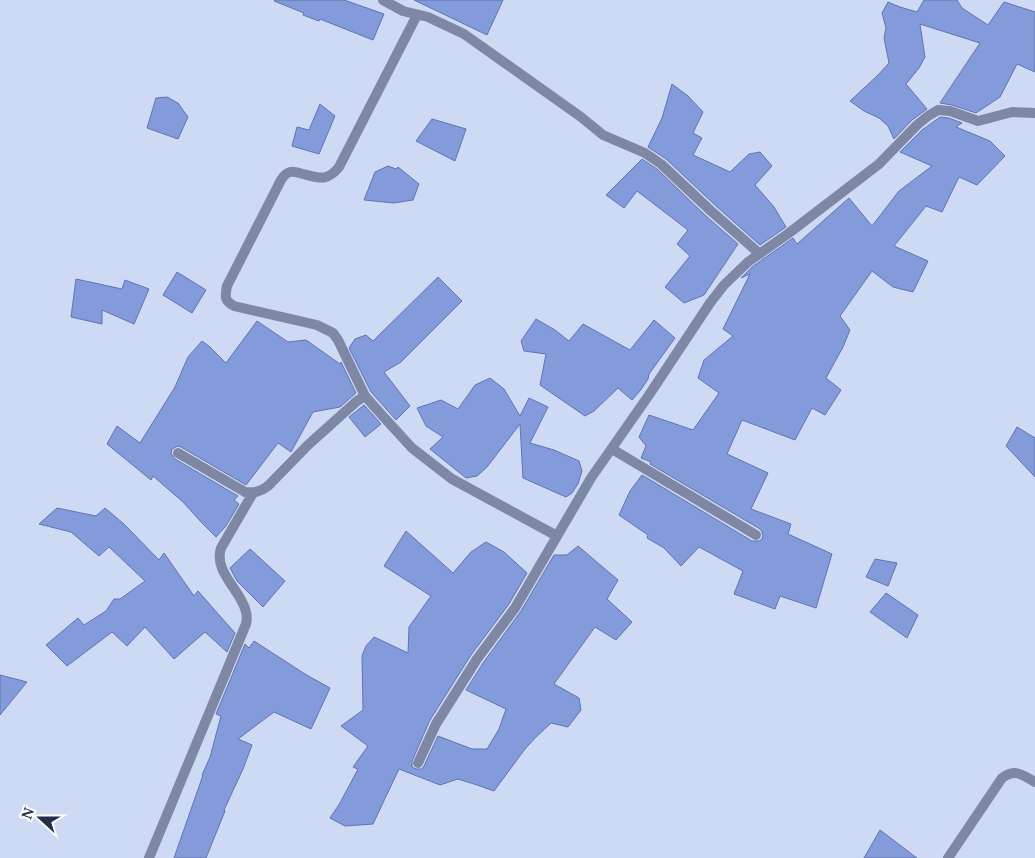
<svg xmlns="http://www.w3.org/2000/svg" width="1035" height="858" viewBox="0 0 1035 858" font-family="'Noto Serif',serif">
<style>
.building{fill:#849bdb;stroke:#5f74b1}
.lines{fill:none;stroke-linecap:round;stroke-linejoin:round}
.minor{stroke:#7e88a4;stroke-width:10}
</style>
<rect width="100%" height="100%" fill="#ced9f4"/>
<path class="building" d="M275 0H344L384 14 373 40 320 19 319 21 303 15 304 13 274 1Z
M414 0H503L487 35Z
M924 0H957L962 8 988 25 1004 2 1035 12V72L1017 64 1000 97 976 113 952 105 940 103 980 43 920 24 925 57 919 68 906 84 927 109 912 120 894 139 888 126 879 118 864 111 850 101 878 75 889 63 884 38 886 28 882 13 888 2 900 7 917 12Z
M672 84 688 96 703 112 693 133 702 138 693 155 730 172 749 154 760 152 772 166 755 185 774 207 786 227 760 245 716 206 666 159 648 147 662 118Z
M167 97 178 103 188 117 178 139 147 128 156 98Z
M320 104 335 116 319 154 292 146 297 127 309 130Z
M940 117 949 118 962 123 956 127 990 141 1005 156 977 185 959 177 942 212 926 206 894 246 928 261 913 292 893 287 872 271 840 316 850 330 843 347 826 378 841 390 825 415 812 408 795 440 742 420 727 454 768 473 751 509 791 524 788 534 832 554 816 608 780 596 775 609 734 594 743 571 699 547 681 566 664 548 647 538 648 535 619 515 630 491 642 475 752 541H759L762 539 763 536 762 532 760 529 650 464 651 462 641 458 646 446 639 437 649 415 693 430 719 393 698 378 704 360 733 336 723 329 750 274 741 278 752 267 793 238 797 244 849 198 872 226 899 191 932 166 900 152 922 130Z
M432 119 466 129 455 161 416 141Z
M642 159 657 169 706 216 738 244 704 295 684 303 665 287 690 256 677 244 688 230 637 191 624 208 606 195Z
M388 166 396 169 398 167 419 184 413 200 394 203 364 200 375 172Z
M177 272 206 290 192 313 163 295Z
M438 277 462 301 401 362 384 372 410 406 396 420 371 392 349 348 355 339 366 335 373 341Z
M76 279 122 289 125 280 149 289 134 324 102 310V324L71 317Z
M536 319 555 330 569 341 583 324 630 350 654 320 675 338 649 374 648 379 640 391 632 400 618 388 594 411 585 416 540 385 546 354 524 351 521 341Z
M257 321 288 342 306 340 340 364 341 362 356 393 340 407 313 412 291 452 278 443 246 485 181 447 178 446 172 449 171 453 175 459 238 496 234 500 239 504 226 526 216 537 202 523 183 502 153 476 151 480 107 444 117 426 140 443 175 387 188 357 202 341 210 347 226 363Z
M490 378 504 389 520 416 529 398 548 407 530 443 554 450 579 461 582 471 578 484 572 493 566 497 523 478 520 424 487 467 477 476 466 478 430 449 443 437 426 426 417 408 441 400 458 409 475 385Z
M364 405 381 424 365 437 349 417Z
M1017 427 1035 438V477L1006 446Z
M57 508 96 516 105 508 124 524 159 560 164 553 194 596 198 591 235 633 227 652 205 632 174 659 145 627 127 646 112 632 67 666 46 645 78 618 84 625 106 611 114 599H120L145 581 109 547 99 556 71 532 39 524Z
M406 531 453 573 471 552 486 542 504 552 527 573 509 604 471 655 430 720 412 761V767L416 769H422L424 766 438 736 472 749H487L499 729 506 709 466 690 483 663 521 611 554 555H567L578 546 618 580 607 599 632 622 616 640 595 627 554 684 579 698 581 710 568 727 551 723 536 737 525 749 494 791 477 785 458 779 440 785 399 769 373 824 345 826 330 818 340 803 358 769 353 767 368 746 341 726 363 710 362 656 366 646 374 637 408 653 409 627 431 596 384 566Z
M250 549 285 581 263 607 237 581 230 568Z
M875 559 897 563 888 586 866 577Z
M886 593 918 615 907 638 870 612Z
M254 641 305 674 330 688 311 729 274 712 238 739 252 745 243 769 224 810 225 811 206 858H174L203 775H202L210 757 221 716 216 714 245 644 249 648Z
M0 675 27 682 0 715Z
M880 830 917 858H864Z"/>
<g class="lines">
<path class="minor" d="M383 0 403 11 428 17 464 34 581 117 603 135 645 153 661 164 711 211 760 254
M365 396 338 340 333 333 317 325 234 306C224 300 225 297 227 286L281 180C283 177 286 173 290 172 294 171 299 173 303 174 319 178 327 182 339 167L417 15
M612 449 756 535
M178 453 245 492C254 493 260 492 268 486L308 445 357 401 365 396 380 413 412 448 452 479 557 536
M418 763 436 724 477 659 515 608 591 478 649 395 710 303 724 285 748 262 789 233 879 164 917 125 928 116 938 110 950 111 978 121 1012 112 1035 113
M149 858 246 624C247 620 247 616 246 612 242 591 213 572 221 548L253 493
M948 858 1002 778C1016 768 1022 775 1035 782"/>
</g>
<g transform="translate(40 818) rotate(291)" stroke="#fafafa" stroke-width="4" paint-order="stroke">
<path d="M0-4L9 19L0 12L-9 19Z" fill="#252e48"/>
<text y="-8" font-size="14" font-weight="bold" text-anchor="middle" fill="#252e48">N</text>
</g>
</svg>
